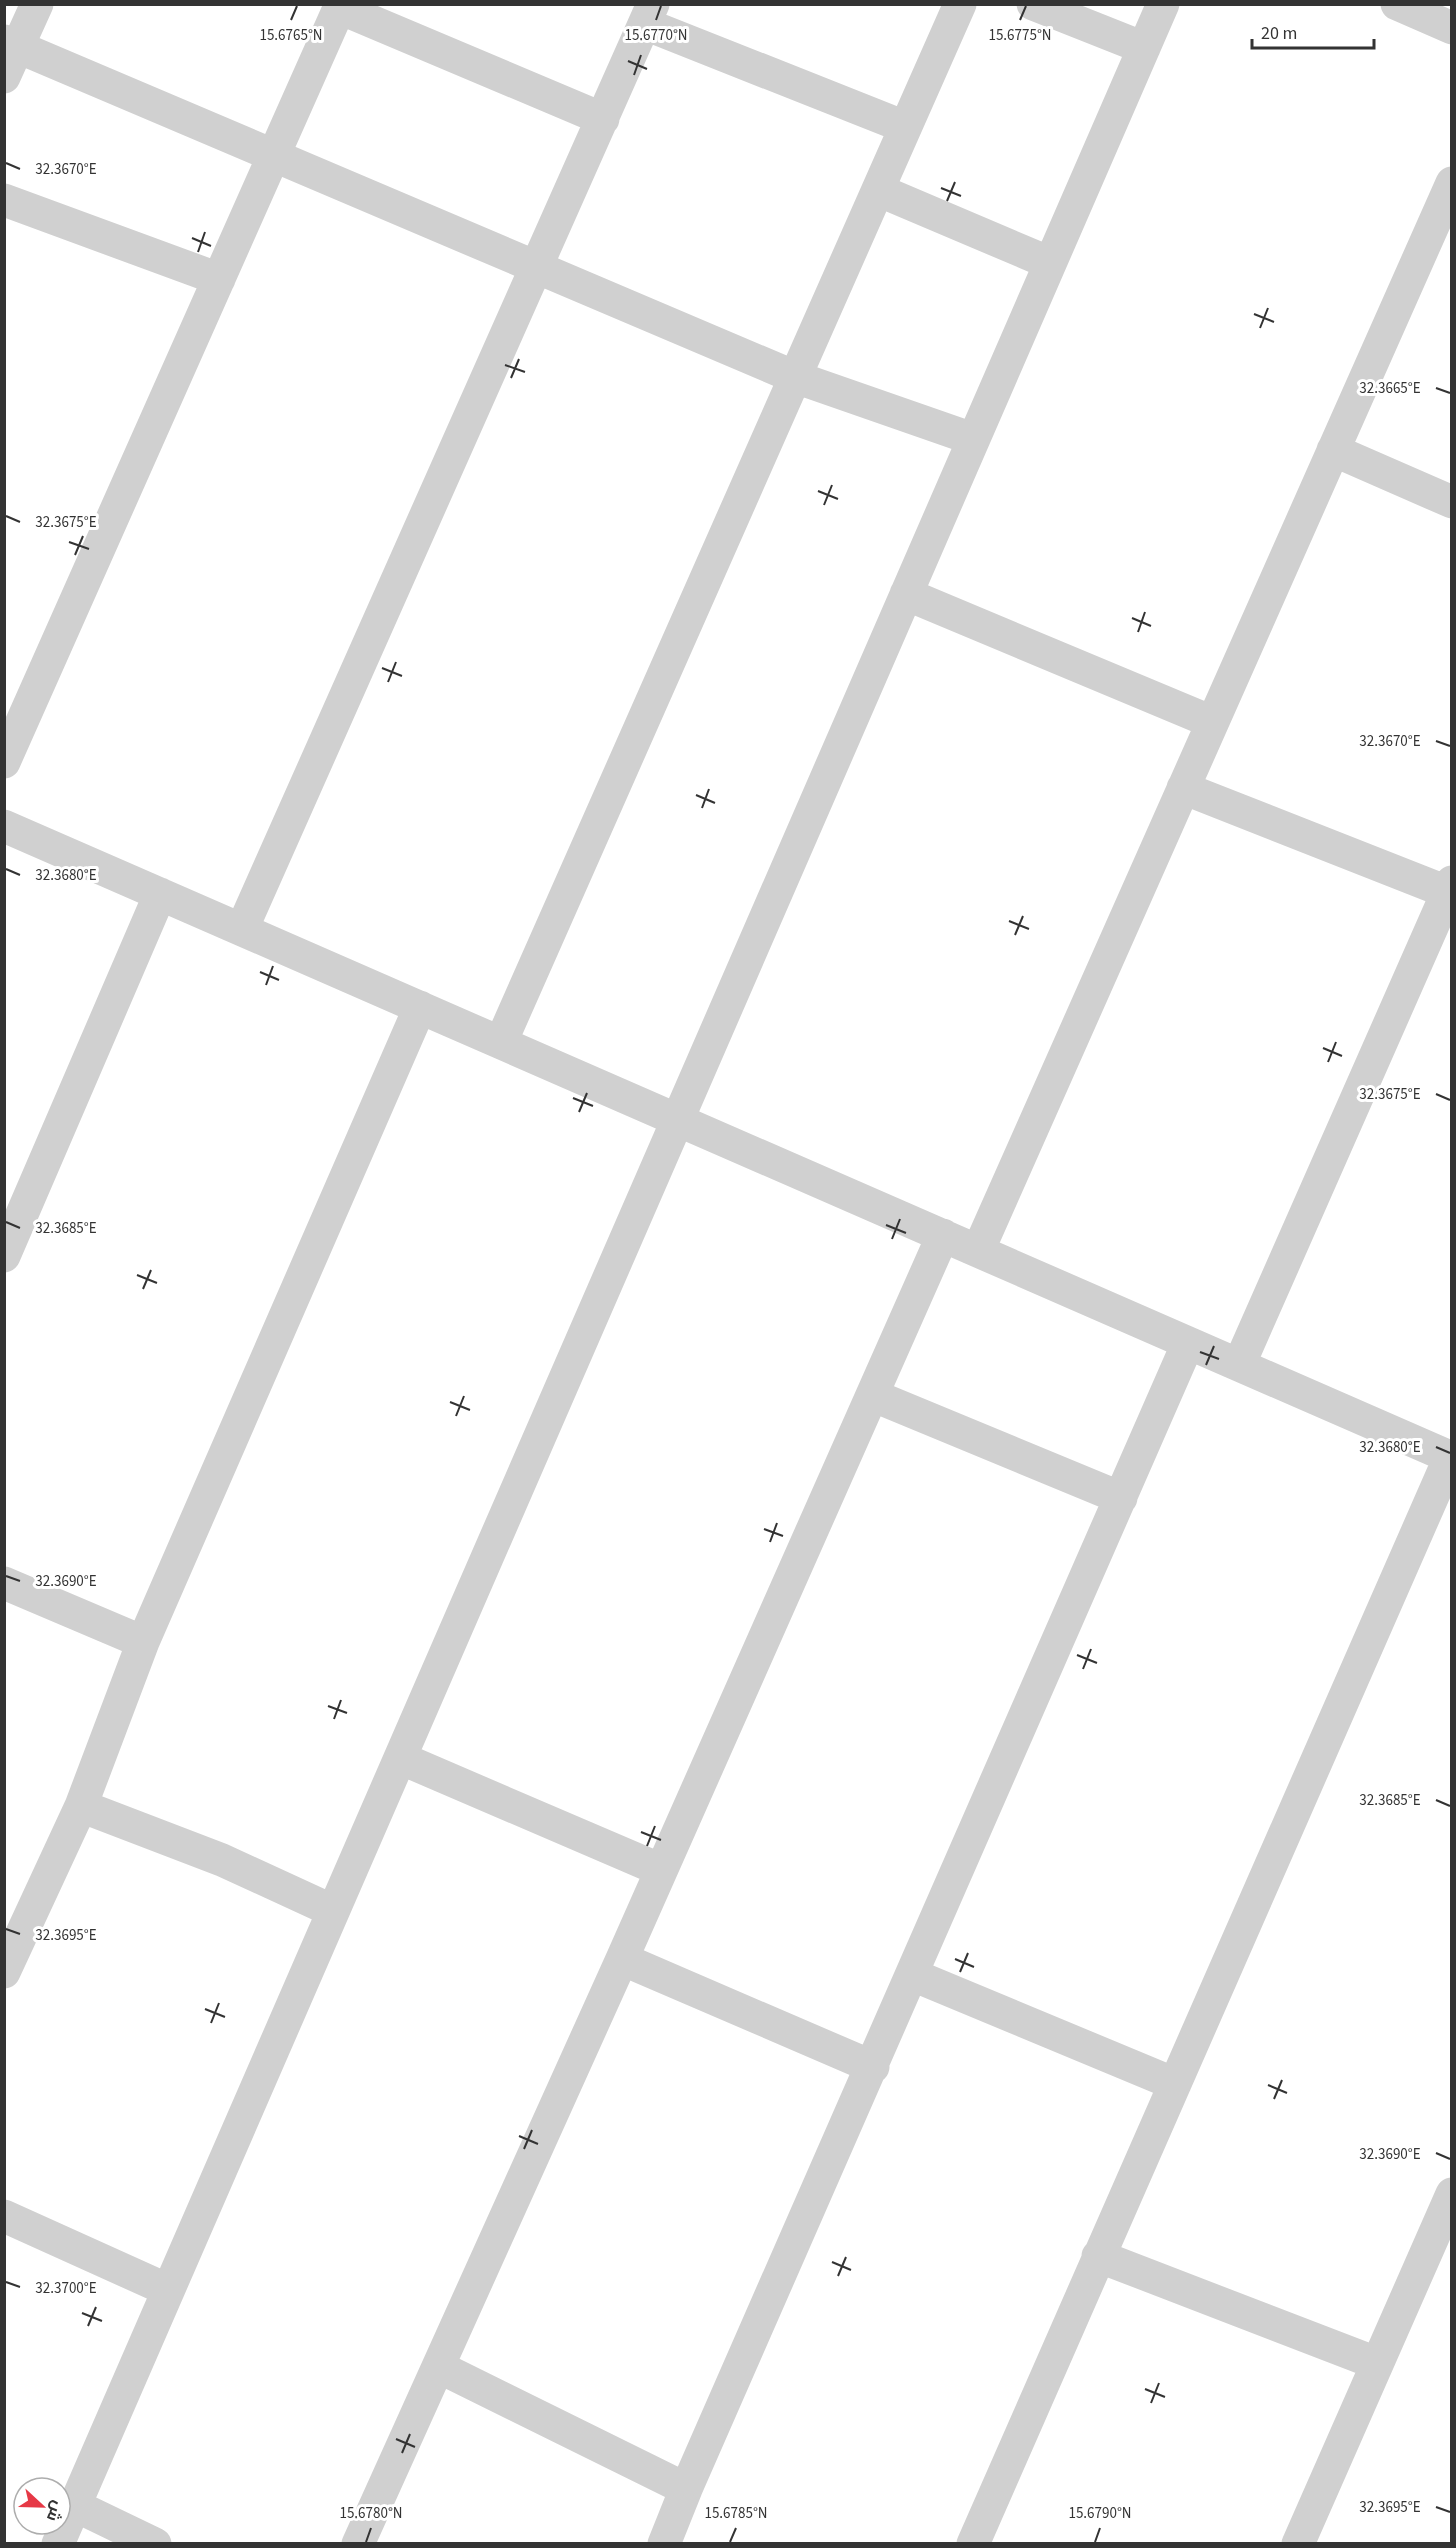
<svg xmlns="http://www.w3.org/2000/svg" width="1456" height="2548" viewBox="0 0 1456 2548" font-family="'Source Sans 3',Cairo,sans-serif">
<style>
.lines{fill:none;stroke-linecap:round;stroke-linejoin:round}
.minor{stroke:#d0d0d0;stroke-width:33}
.ticks{fill:none;stroke:#333;stroke-width:2}
.ticks-label{font-size:15px;text-anchor:middle;fill:#333;stroke:#fff;stroke-width:6;stroke-linejoin:round;paint-order:stroke}
</style>
<rect width="100%" height="100%" fill="#fff"/>
<g class="lines">
<path class="minor" d="M1033 4 1144 48
M1397 4 1452 28
M340 8 603 119
M645 24 905 127
M4 41 795 377 973 439
M4 77 37 4
M878 190 1050 263
M4 200 219 279
M1333 450 1452 502
M906 594 1212 722
M4 762 341 4
M1183 788 1452 894
M4 826 1452 1458
M242 929 653 4
M501 1042 960 4
M978 1251 1452 183
M4 1256 160 894
M1239 1365 1452 882
M872 1395 1121 1498
M4 1583 143 1642
M400 1758 661 1870
M81 1806 222 1860 333 1911
M622 1959 873 2067
M4 1972 81 1806 143 1642 420 1007
M913 1975 1175 2084
M4 2216 168 2290
M1098 2256 1376 2363
M439 2367 686 2489
M74 2505 155 2544
M58 2544 1163 4
M358 2544 622 1959 943 1235
M664 2544 686 2489 1188 1343
M973 2544 1450 1457
M1298 2544 1452 2194"/>
</g>
<path class="ticks" d="M291 20 297 6M656 20 661 6M1020 20 1026 6M628 61 647 69M634 75 641 55M6 163 20 169M941 188 961 196M947 201 955 182M192 238 211 246M198 252 205 232M1254 314 1274 322M1260 328 1268 308M505 365 525 372M511 378 519 359M1436 388 1450 393M818 491 838 499M824 505 832 485M6 516 20 522M69 542 89 549M75 555 83 536M1132 618 1151 626M1138 632 1145 612M382 668 402 676M388 682 396 662M1436 741 1450 746M696 795 715 803M702 808 709 789M6 869 20 875M1009 921 1029 929M1015 935 1023 916M260 972 279 980M266 985 273 966M1323 1048 1342 1056M1328 1062 1336 1042M1436 1094 1450 1100M573 1098 593 1106M579 1112 587 1093M6 1222 20 1228M886 1225 906 1233M892 1239 900 1219M137 1275 157 1283M143 1289 151 1270M1200 1352 1219 1359M1206 1365 1214 1346M450 1402 470 1410M456 1416 464 1396M1436 1447 1450 1453M764 1529 783 1536M770 1542 777 1523M6 1576 20 1581M1077 1655 1097 1663M1083 1669 1091 1649M328 1706 347 1713M334 1719 341 1700M1436 1800 1450 1806M641 1832 661 1840M647 1846 655 1826M6 1929 20 1934M955 1959 974 1967M960 1972 968 1953M205 2009 225 2017M211 2023 219 2003M1268 2085 1287 2093M1274 2099 1282 2080M519 2136 538 2144M524 2149 532 2130M1436 2153 1450 2159M832 2262 851 2270M838 2276 846 2257M6 2282 20 2287M82 2313 102 2321M88 2326 96 2307M1145 2389 1165 2397M1151 2403 1159 2383M396 2439 415 2447M402 2453 410 2434M1436 2507 1450 2512M366 2542 371 2528M730 2542 736 2528M1095 2542 1100 2528"/>
<g class="ticks-label">
<text x="291" y="40">15.6765°N</text>
<text x="656" y="40">15.6770°N</text>
<text x="1020" y="40">15.6775°N</text>
<text x="66" y="174">32.3670°E</text>
<text x="1390" y="393">32.3665°E</text>
<text x="66" y="527">32.3675°E</text>
<text x="1390" y="746">32.3670°E</text>
<text x="66" y="880">32.3680°E</text>
<text x="1390" y="1099">32.3675°E</text>
<text x="66" y="1233">32.3685°E</text>
<text x="1390" y="1452">32.3680°E</text>
<text x="66" y="1586">32.3690°E</text>
<text x="1390" y="1805">32.3685°E</text>
<text x="66" y="1940">32.3695°E</text>
<text x="1390" y="2159">32.3690°E</text>
<text x="66" y="2293">32.3700°E</text>
<text x="1390" y="2512">32.3695°E</text>
<text x="371" y="2518">15.6780°N</text>
<text x="736" y="2518">15.6785°N</text>
<text x="1100" y="2518">15.6790°N</text>
</g>
<rect width="1456" height="2548" fill="none" stroke="#333333" stroke-width="12"/>
<g transform="translate(42 2506) rotate(112)"><circle r="28" fill="#ffffff" stroke="#adadad" stroke-width="1.5"/>
<path d="M0-4.5L10 22L0 15L-10 22Z" fill="#e63946"/>
<text y="-9" font-size="16" font-weight="bold" text-anchor="middle" fill="#333333">ش</text>
</g>
<path d="M1252 39v9h122v-9" fill="none" stroke="#333333" stroke-width="3"/>
<text x="1261" y="39" font-size="18" fill="#333333" stroke="#ffffff" stroke-width="4.5" paint-order="stroke">20 m</text>
</svg>
